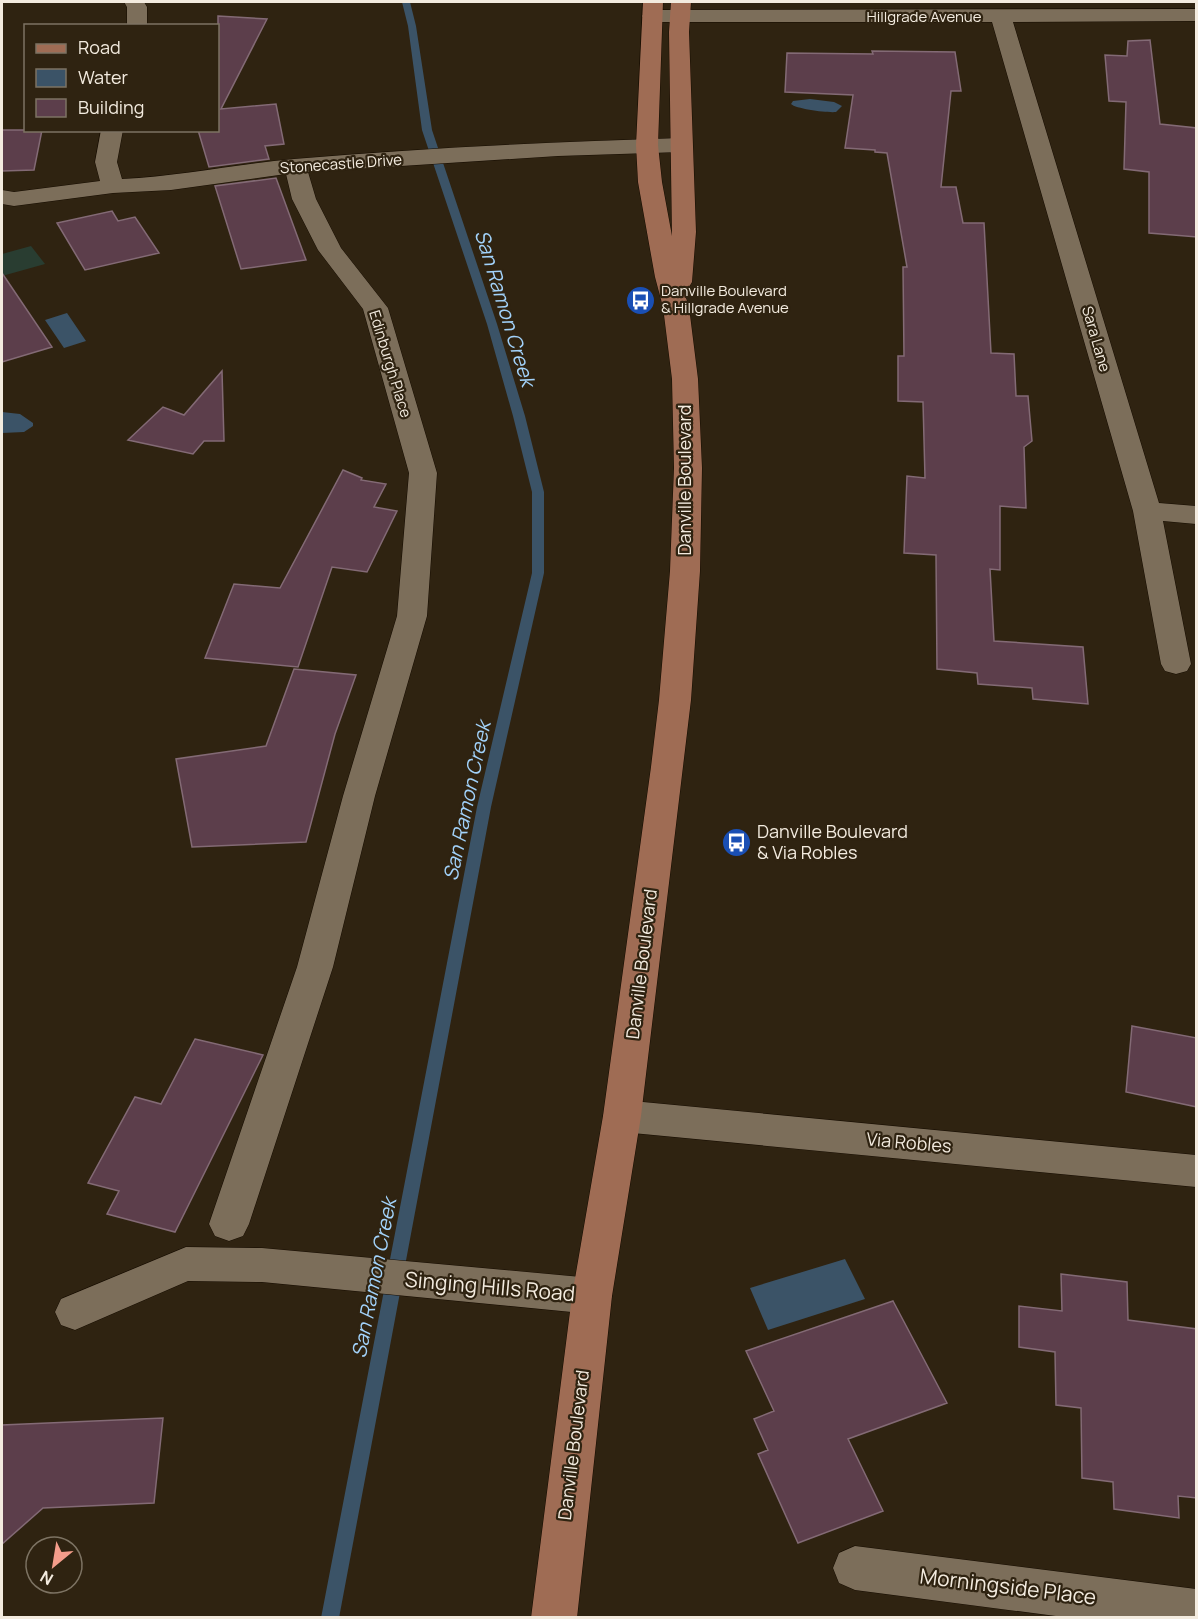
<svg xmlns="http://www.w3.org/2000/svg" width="1198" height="1619" viewBox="0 0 1198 1619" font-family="Manrope,sans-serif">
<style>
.green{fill:#293d31}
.water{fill:#3b5367}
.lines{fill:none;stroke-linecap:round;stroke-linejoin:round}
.stream{fill:#3b5367;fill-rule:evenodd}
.building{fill:#5c3e4b;stroke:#836a75;stroke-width:1.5}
.minor-casing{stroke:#160c00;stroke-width:1}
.major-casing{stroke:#160c00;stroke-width:1}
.minor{fill:#7c6e5a;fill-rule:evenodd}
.major{fill:#9f6c54;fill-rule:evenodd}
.labels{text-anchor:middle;stroke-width:4.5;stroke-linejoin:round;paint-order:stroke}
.far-street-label{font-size:15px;fill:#f3ebdf;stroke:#2f2311}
.far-poi-label{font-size:15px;fill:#f3ebdf;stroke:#2f2311;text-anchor:start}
.street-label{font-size:18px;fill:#f3ebdf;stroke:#2f2311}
.poi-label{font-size:18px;fill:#f3ebdf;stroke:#2f2311;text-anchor:start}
.water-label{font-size:20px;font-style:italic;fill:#a2d2fa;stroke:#2f2311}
.near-street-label{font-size:21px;fill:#f3ebdf;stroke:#2f2311}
</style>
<rect width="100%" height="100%" fill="#2f2311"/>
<path class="green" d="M31 246 45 264 2 276V254Z"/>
<path class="water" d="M810 99 834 102 842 106 836 112C828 113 796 109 791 104L793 101Z
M67 313 86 341 64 348 45 320Z
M2 412 20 414 33 423V426L24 432 2 433Z
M845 1259 865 1299 768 1330 750 1288Z"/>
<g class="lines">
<path class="stream" d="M402 2H410L416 26 432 130 497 324 525 416 544 492V573L491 807 339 1618H321L477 807 532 573V492L513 416 487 324 422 130 408 26Z"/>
</g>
<path class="building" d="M218 16 267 19 221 109 276 104 284 144 265 146 269 159 209 167 198 130H218Z
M1150 40 1160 124 1197 128V237L1149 233V172L1124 169 1126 102 1109 101 1105 55 1127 56 1128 41Z
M872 51 955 52 961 91H951L941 187H956L963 223H984L991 353 1014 354 1016 396H1028L1032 441 1024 447 1026 508 1000 506V570L990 569 994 641 1083 647 1088 704 1033 699 1032 688 978 684 977 673 937 669 936 555 904 553 907 476 925 478 923 402 898 401V356H904L903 267H907L887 153 875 152V150L845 148 853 95 785 92 787 53 873 54Z
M2 130H42L34 170 2 171Z
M276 178 306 260 241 269 215 186Z
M112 211 118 221 135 217 159 253 85 270 57 223Z
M2 273 52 347 2 362Z
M222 371 224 441H204L193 454 128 440 163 407 184 415Z
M343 470 362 478 361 480 386 484 374 507 397 511 367 572 332 567 298 667 205 658 234 584 280 588Z
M294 669 356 675 335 734 306 842 192 847 176 759 266 746Z
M1132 1026 1197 1038V1107L1126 1092Z
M195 1039 263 1055 175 1232 107 1214 119 1191 88 1183 135 1097 161 1104Z
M1061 1274 1127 1282 1128 1320 1197 1329V1498L1178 1496 1179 1518 1114 1509 1113 1482 1082 1478 1081 1408 1056 1405 1055 1352 1019 1347V1306L1062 1311Z
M893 1301 947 1403 848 1439 883 1511 798 1543 758 1454 768 1450 754 1419 774 1411 746 1351Z
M163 1418 154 1503 43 1508 2 1544V1425Z"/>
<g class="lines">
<defs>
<path id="minor" d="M124 2H144L147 7V26H127V7Z
M1196 9V21L1013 22 1159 503 1196 506V524L1163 521 1191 664 1187 671 1176 674 1165 671 1161 664 1133 511 992 22H652L645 20 642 16 645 12 652 10Z
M101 130H123L117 162 122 179C180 176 237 164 294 159 423 148 552 142 681 138L689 140 692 145 689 150 681 152 558 156 308 172 316 199 341 248 388 308 437 473 427 616 375 796 333 967 249 1224 243 1236 229 1241 215 1236 209 1224 297 967 343 796 397 616 409 473 363 309 318 250 292 199 286 174 171 190 113 193 14 206 2 204V190L14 192 100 181 95 162Z
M622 1100 1196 1155V1187L622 1132 609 1127 603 1116 609 1105Z
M186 1247 262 1248 592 1278 606 1283 612 1296 606 1309 592 1314 262 1282 188 1281 75 1330 61 1325 55 1312 61 1299Z
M855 1546 1196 1589V1618H1071L855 1590 839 1583 833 1568 839 1553Z"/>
<path id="major" d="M643 2H663L658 145 662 182 672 236 669 32 671 2H691L689 32 696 232 692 282 689 287 683 289 689 307 698 379 702 468 700 571 691 700 641 1116 612 1296 577 1618H531L572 1296 603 1116 651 767 659 700 670 571 674 468 672 379 663 307 655 277 638 182 636 145Z"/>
</defs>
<use href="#minor" class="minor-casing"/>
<use href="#major" class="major-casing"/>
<use href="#minor" class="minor"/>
<use href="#major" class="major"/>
</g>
<defs>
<symbol id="bus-disc" viewBox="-11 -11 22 22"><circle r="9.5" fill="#1a4fb4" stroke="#2f2311"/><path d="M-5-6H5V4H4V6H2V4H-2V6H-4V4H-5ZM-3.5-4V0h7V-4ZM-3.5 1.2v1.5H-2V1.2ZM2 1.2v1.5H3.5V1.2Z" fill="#fff"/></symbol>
</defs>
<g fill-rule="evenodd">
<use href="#bus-disc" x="624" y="284" width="33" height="33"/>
<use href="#bus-disc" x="720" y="826" width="33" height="33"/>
</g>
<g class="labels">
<g class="far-street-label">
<text x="924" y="22">Hillgrade Avenue</text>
<text transform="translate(341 164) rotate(-4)" y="5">Stonecastle Drive</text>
<text transform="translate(1096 339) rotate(74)" y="5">Sara Lane</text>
<text transform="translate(390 364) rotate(73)" y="5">Edinburgh Place</text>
</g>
<g class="far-poi-label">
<text x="661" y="296">Danville Boulevard<tspan x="661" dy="17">&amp; Hillgrade Avenue</tspan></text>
</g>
<g class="street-label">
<text transform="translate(685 480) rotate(-90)" y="6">Danville Boulevard</text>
<text transform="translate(642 964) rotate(-83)" y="6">Danville Boulevard</text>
<text transform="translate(909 1143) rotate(5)" y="6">Via Robles</text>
<text transform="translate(574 1445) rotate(-83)" y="6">Danville Boulevard</text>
</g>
<g class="poi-label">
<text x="757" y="838">Danville Boulevard<tspan x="757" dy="21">&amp; Via Robles</tspan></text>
</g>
<g class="water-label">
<text transform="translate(505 308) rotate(73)" y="7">San Ramon Creek</text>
<text transform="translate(467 801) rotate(-78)" y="7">San Ramon Creek</text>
<text transform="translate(374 1278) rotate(-79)" y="7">San Ramon Creek</text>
</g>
<g class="near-street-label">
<text transform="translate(490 1287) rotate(5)" y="7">Singing Hills Road</text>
<text transform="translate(1008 1587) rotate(7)" y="7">Morningside Place</text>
</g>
</g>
<rect width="1198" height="1619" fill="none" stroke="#f3ebdf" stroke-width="6"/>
<rect x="24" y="24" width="195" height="108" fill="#2f2311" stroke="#7d7363" stroke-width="1.5"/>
<rect x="36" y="44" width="30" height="9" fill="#9f6c54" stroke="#7d7363" stroke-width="1.5"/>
<text x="78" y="54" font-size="18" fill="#f3ebdf">Road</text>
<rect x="36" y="69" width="30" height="18" fill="#3b5367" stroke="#7d7363" stroke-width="1.5"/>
<text x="78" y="84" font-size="18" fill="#f3ebdf">Water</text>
<rect x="36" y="99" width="30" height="18" fill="#5c3e4b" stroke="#7d7363" stroke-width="1.5"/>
<text x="78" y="114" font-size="18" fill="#f3ebdf">Building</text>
<g transform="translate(54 1565) rotate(210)"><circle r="28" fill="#2f2311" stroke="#7d7363" stroke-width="1.5"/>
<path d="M0-4.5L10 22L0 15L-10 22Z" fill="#f49d8b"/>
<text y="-9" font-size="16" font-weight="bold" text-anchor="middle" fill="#f3ebdf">N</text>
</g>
</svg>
